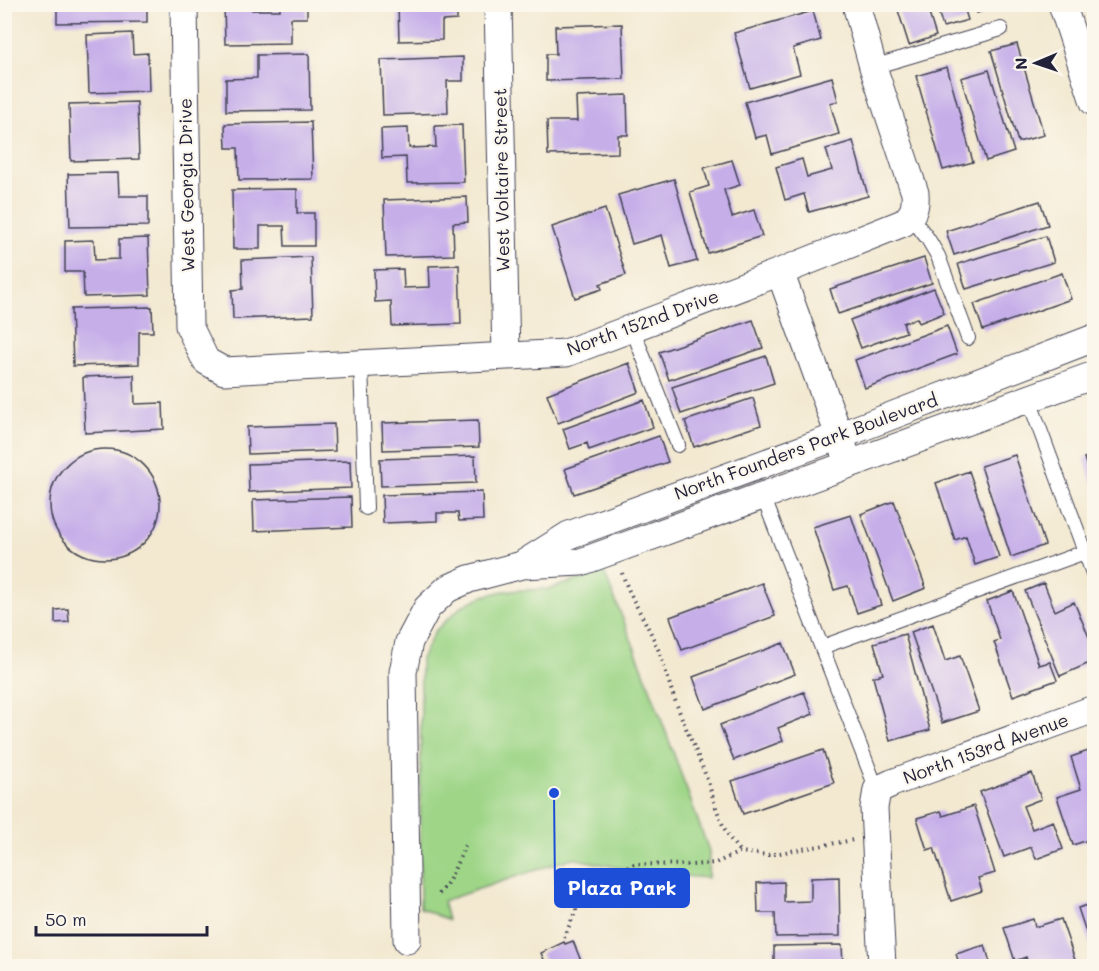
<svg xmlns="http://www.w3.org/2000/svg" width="1099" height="971" viewBox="0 0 1099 971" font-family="Mali,sans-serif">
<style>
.green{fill:#9ed587;stroke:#607c61;stroke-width:1.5}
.building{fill:#c6afe9}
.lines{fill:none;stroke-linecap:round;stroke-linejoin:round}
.lane-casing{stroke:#414052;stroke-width:16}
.street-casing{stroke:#414052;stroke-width:29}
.path{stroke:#414052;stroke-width:4;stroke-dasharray:1.5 4.5;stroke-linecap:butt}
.lane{stroke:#fff;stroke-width:14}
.street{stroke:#fff;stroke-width:27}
.labels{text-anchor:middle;stroke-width:4.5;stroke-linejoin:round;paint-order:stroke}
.street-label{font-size:18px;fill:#22223b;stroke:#fbf7ec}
.leader{fill:none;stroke:#1d4ed8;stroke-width:2}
.callout-dot{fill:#1d4ed8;stroke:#fbf7ec;stroke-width:2}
.callout{fill:#1d4ed8;stroke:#1d4ed8;stroke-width:2}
.callout-label{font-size:20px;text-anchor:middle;font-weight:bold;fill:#fff}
</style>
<rect width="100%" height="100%" fill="#fbf7ec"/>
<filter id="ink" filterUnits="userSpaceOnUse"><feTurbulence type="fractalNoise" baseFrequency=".0167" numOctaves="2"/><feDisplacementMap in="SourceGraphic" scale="12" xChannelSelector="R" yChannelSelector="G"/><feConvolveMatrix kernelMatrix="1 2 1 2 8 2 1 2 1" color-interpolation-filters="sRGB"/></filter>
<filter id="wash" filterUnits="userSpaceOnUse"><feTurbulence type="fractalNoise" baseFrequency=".008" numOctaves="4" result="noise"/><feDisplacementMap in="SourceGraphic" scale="24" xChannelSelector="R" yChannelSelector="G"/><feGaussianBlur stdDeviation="1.35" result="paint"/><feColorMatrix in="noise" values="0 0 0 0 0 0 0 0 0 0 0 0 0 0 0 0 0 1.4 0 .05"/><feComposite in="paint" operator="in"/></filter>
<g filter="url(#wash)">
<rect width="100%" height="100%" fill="#f3e9d1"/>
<path class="green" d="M604 572 643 669 709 851 708 878 645 873 572 858 443 901 448 920 420 908 421 659 435 631 462 606 483 596 504 591 549 589Z"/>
<g id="blocks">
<path class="building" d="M57 4H147V22L57 23Z
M224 4H252V10H280V4H307V18H291V43L225 44Z
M398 4H457V20L442 21V40L399 41Z
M896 4H926L936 36 909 45Z
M936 4H963L968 20 943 27Z
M974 4H1003V5L977 13Z
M813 11 821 40 793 48 800 74 750 88 734 33Z
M622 24 624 79 546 81V54H556L555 26Z
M132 33 133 54 148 53 149 91 89 93 87 35Z
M1017 44 1044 135 1018 142 991 51Z
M309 54 310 110 226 111V79L257 78V55Z
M463 57V81H447L448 113 383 115 381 60Z
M947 67 973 162 943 170 916 76Z
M989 70 1014 152 986 161 961 78Z
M832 77 838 101 830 103 839 134 772 154 767 135 755 138 745 102Z
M627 95 628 135H618V153L548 155 547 121H577L576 97Z
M137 102 139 159 71 161 69 104Z
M311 122 313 179 239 180 238 148H226L225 124Z
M462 125 464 182 407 183 406 157 382 158 381 129 408 128 409 148 436 147 435 126Z
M853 141 868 196 809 212 804 194 785 200 776 167 802 159 807 177 832 170 826 149Z
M732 160 740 185 724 190 732 217 754 210 762 236 708 253 690 192 709 186 704 168Z
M118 173 119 196H148V226L70 227 68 174Z
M674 179 697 261 671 268 662 235 632 244 618 195Z
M297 189V213H314V246H285L284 226H260V249H233L232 190Z
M467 197 468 222 453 223 454 255 386 257 384 200Z
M1040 201 1048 225 954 255 946 231Z
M605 209 626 275 600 284 602 289 575 298 552 227Z
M1046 236 1054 262 966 289 958 264Z
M148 238 150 295 84 297 83 272H65V241L94 240 95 260 119 259V239Z
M311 257 313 316 233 319 232 290 243 289 242 260Z
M924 258 932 283 838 314 830 289Z
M459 265 461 324 392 326 391 301 375 302 374 270 403 269 404 288 430 287 429 266Z
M1062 273 1071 299 983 330 974 304Z
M934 288 944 313 919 323 917 318 903 323 906 332 861 348 850 320Z
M152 307 153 332H139V364L73 366 71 309Z
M753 320 763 348 669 380 659 352Z
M947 326 957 354 865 388 855 360Z
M766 356 774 383 681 414 672 387Z
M629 363 639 392 558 423 547 394Z
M134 375 135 404 163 403 164 429 85 433 83 377Z
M753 398 761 425 694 447 685 421Z
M644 400 653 427 589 450 587 443 570 449 563 429Z
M478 420 479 447 383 450 382 423Z
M334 424 335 451 248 454 247 427Z
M659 436 668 462 574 494 565 469Z
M50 504a55 55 0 1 1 110 0a55 55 0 1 1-110 0Z
M1094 454V482L1092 483 1084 458Z
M1015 455 1045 545 1011 557 981 466Z
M475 456 476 483 381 486 380 459Z
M350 461 351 488 249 492 248 464Z
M969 471 999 557 975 565 966 536 955 540 936 483Z
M482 492 483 520 459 521 458 513H437V521L383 523 382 495Z
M351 497 352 527 254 531 253 500Z
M894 501 926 588 893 601 861 514Z
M851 515 881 605 857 613 848 586 834 590 813 527Z
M762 583 775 616 682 650 670 617Z
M1044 583 1055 611 1074 602 1094 649V661L1060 676 1025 591Z
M1013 591 1039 665 1050 662 1057 680 1013 696 994 642 1000 640 987 601Z
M68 609 69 622 55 623V610Z
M933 624 945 661 960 656 979 711 942 723 911 632Z
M905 634 930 730 890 741 873 677 883 674 874 643Z
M783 643 795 674 705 709 693 677Z
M804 692 813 714 778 728 783 741 734 760 720 725Z
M1094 749V838L1073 845 1057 797 1081 789 1071 757Z
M823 750 834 783 743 814 732 781Z
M1032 773 1041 799 1023 806 1032 829 1053 821 1063 849 1036 859 1031 847 1004 857 980 792Z
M974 806 995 873 978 878 982 891 951 901 934 848 927 850 917 818 941 811 943 816Z
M839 877 840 936 776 937 775 913H758L757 883 784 882V902L811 901V878Z
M1094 903V956L1078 908Z
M1033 919 1035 927 1061 919 1077 966H1029L1026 957 1015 961 1004 928Z
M573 941 583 966H547L541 953 564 942 565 944Z
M842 945 843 966H774V946Z
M985 945 991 966H960L956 954Z"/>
</g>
</g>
<g filter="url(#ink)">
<use href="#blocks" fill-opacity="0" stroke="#414052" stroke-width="1.5"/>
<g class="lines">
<defs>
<path id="lane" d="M873 67 1001 29
M911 217 928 239 938 256 968 338
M632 328 678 445
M361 364 366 508
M1029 400 1094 576
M763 496 877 790
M822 647 1085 552"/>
<path id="street" d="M184 4 189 326 206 361 224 371 566 353 780 272 903 223C914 214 916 207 915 193L873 67 856 4
M498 4 506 356
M1062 4 1094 102
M780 272 845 452
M523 564 569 535 839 436 1094 338
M407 940 403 672 409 642 427 608 447 589 469 579 522 565 581 562 1094 375
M882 966 874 808 877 790 892 783 1094 709"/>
</defs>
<use href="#lane" class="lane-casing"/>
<use href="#street" class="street-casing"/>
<path class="path" d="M622 573C630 598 645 619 656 644 664 662 668 682 675 700 685 728 698 754 708 782 717 810 721 829 740 852
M439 894 449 881 466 843
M564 938 579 903 592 880 634 864 692 865 716 863 740 852 768 855 853 840"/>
<use href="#lane" class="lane"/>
<use href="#street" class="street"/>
</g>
</g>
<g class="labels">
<g class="street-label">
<text transform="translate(502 180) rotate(-91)" y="6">West Voltaire Street</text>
<text transform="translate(187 185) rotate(-91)" y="6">West Georgia Drive</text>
<text transform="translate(643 323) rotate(-20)" y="6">North 152nd Drive</text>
<text transform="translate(806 447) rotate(-20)" y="6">North Founders Park Boulevard</text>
<text transform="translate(986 749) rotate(-20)" y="6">North 153rd Avenue</text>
</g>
</g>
<path class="leader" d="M554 793L555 888"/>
<circle class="callout-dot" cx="554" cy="793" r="6"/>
<rect class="callout" x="555" y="869" width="134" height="38" rx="6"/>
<g class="callout-label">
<text x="622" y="895">Plaza Park</text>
</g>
<rect width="1099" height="971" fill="none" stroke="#fbf7ec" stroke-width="24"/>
<g transform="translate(1036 63) rotate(268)" stroke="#fbf7ec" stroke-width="4.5" paint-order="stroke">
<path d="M0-4.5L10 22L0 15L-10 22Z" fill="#22223b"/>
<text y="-9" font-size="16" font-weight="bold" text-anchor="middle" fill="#22223b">N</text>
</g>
<path d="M36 926v9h171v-9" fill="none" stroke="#22223b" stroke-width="3"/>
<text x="45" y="926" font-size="18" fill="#22223b" stroke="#fbf7ec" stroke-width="4.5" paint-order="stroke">50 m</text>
</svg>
